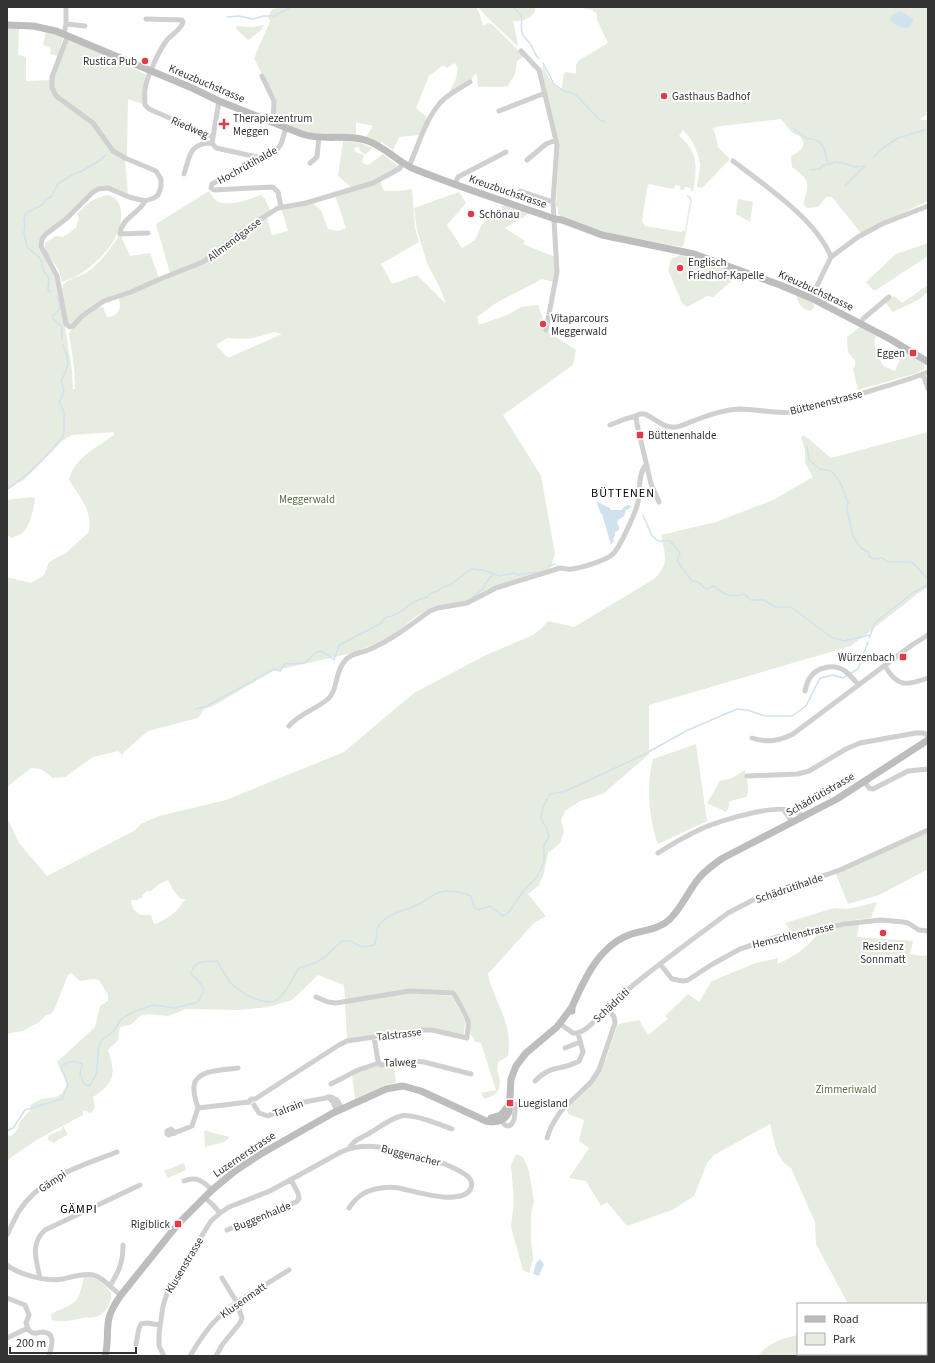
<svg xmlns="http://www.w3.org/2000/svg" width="935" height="1363" viewBox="0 0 935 1363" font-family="'Source Sans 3',sans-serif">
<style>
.green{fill:#e6ecdf;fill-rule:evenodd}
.water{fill:#cfe2ee}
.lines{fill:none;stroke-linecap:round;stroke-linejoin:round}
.stream{stroke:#cfe2ee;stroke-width:1.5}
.street{stroke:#d0d0d0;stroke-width:5}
.secondary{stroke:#bdbdbd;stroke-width:7}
.poi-dot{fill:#e63946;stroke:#fff;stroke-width:1.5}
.labels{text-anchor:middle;stroke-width:4;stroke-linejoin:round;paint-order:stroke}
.poi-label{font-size:11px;fill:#333;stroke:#fff;text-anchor:start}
.street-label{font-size:11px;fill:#333;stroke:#fff}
.park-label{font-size:11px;fill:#56703f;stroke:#fff}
.neighbourhood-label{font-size:12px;letter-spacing:1px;fill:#000;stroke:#fff}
</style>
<rect width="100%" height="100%" fill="#fff"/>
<path class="green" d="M281 7H476L480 15 483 26 488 23 492 24 524 56 517 61 515 74 508 86C498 88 488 86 478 87L477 75 475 74 471 80 448 95C452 86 462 72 455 63L447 68 445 66H442L429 76 416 108 428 118 420 135 399 137 392 153V149L382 142 380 144 366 137 373 126 356 122V136L318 134 306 132 278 120 275 114 272 94 254 58 269 24 270 20 268 18 271 10Z
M478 7H535V11C530 20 522 21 513 21L518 44 517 46 487 17Z
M578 7H928V110L926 112 927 114 920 119 921 120H928V201L861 233 832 197H826L818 207 807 208 803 204C810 183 810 180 792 167L791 156C799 152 809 145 800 137 797 134 794 134 792 132 787 128 785 123 781 119L721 126 716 127 714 129 712 128 715 133 718 147 730 159 702 188 697 187C698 179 700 172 700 164 699 154 691 136 683 130L679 136C699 152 697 168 693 191H691V188L685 187 684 190H680V186L675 185 674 189 649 184 647 188 642 221 645 226 681 232 685 230 690 200 687 196V195L690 196 692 199 684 243 682 247 618 235 596 230 562 217 558 214V208L556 206 559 147 542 72 543 64C547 75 550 84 561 89L562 87 564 73 567 72 576 74V65L578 61 608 43 597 20V14L592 10Z
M264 25 261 30 250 39 248 40 236 29 237 26 252 27Z
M7 28H19L18 55 26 57V81L53 80 68 39 128 65V66L147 75 143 86V104L128 99 127 156 125 159 128 195 103 187 71 213 41 239 50 265 49 267 57 282 66 332 72 371 73 389H75L74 367 69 334 71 330 80 320 97 306 98 308 103 307 107 317C119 317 123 306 118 297L170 273 156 224 209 191C211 194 214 199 217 201 228 208 250 199 261 195L265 199 271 212 266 215 272 235 288 231 281 208 313 204 321 210 328 229 339 231 346 228 335 195 380 181 384 191H399L412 189 415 228 419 242 381 264 392 284 417 275 446 304 440 288 427 263 417 230 414 208 459 192 466 203 447 225 462 248 475 240 482 224 493 216 503 211 501 207 504 205 530 213 505 228 525 241 523 244 555 257 556 265 554 282 542 279 496 303 477 317 479 325 507 315 521 307 538 305 548 332 576 350 573 365 503 415 541 476 555 554 549 572 493 587 482 592 468 602 432 608 415 617 397 632 387 639 352 653 273 671 213 706 204 709 198 718 148 731 125 751 122 755 118 751 93 757 65 777 53 778 41 769 31 768 7 787V577L31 583 44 575 49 562 66 553 89 532C92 509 81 499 69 480 74 458 97 447 114 435V432L72 435 62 441 24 480 15 484 7 491ZM275 332 282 334 228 358 216 345 227 338C248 340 255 338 275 332Z
M46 31 62 36 63 38 58 56 50 54 51 50 49 47 43 45Z
M343 141 361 143 372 148 365 155 360 151 359 147 354 148 355 152 364 155 362 163 368 165 383 154 398 166 397 168 375 181 352 188 338 176Z
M108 195C116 197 120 203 121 211 124 234 103 259 84 271 78 276 70 279 62 282 61 278 60 273 58 269 52 258 45 258 45 243L56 236 63 237 76 228 79 218 77 214C88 203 93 198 108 195Z
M738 199 753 202 750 222 736 214Z
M119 236H121L130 256 150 253 159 278 133 290 106 299 73 326 68 325 62 290C62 280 78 277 86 273 100 264 110 249 119 236Z
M928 243V256L876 290H873L866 282 896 254Z
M681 255 740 274 713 297 707 296 687 307 682 303 668 270 671 259Z
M928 285V291L920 299 893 312 885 302 894 296 902 303Z
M796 294C803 297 815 299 814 308L810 311C802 310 797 302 796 294Z
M860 327 876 336C872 346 878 356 883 366L895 371 904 351 922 363 924 365V369L917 373 858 390 853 369 855 366V361L848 352 847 337Z
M928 432V587L920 592 851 646 649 705V754L603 794 580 801 565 811 561 820 564 832 560 843 548 853 544 873 539 885 528 894 546 916 534 923 488 974C493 997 509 1019 509 1044 509 1048 508 1052 508 1056L498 1062 497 1071C500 1077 502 1087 496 1093 494 1096 488 1097 484 1099L481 1093 496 1090 481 1043 474 1041V1038L470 1034 458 997 456 993 414 990 345 1000 344 985 318 975 292 1000 268 1007 239 1010 186 1009 168 1016 147 1014 140 1016 132 1024 120 1027 118 1040 108 1050C116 1075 115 1082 93 1097L95 1108 91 1113 83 1110V1115L38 1139 10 1158 7 1162V1135L11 1136 18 1129 19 1123 31 1109 30 1105C34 1103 38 1100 42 1099 57 1096 60 1100 67 1084L57 1062 95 1027 100 1006 108 1001V995L99 980 93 979 80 981 71 973 68 975 55 1008 51 1014 46 1015 38 1023 31 1026 23 1031 10 1033 7 1035V818L19 843 47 876 134 831 141 824 159 816 226 800 344 752 414 693 484 656 533 635 542 628 548 621 574 627 654 579C670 564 665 554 661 535L716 522 773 500 813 477 805 463V450L801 437 804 435 831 458ZM168 880 174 891 181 899H184L186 901H183C182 909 162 923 154 924L151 915H140L134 910 131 903 132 900H137L143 897 142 895 148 890 149 892 161 883Z
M32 497 35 499C34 508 30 527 23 532 21 535 15 536 12 538L7 535V500Z
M696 744 707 821 658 844C649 820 646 784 653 759Z
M745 770C746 778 751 790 746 797L730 801 729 803V807L726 812 707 803 720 781 732 778Z
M928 832V869L879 895 848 904 836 874Z
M877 902 871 918C859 919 846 921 834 923 818 927 807 930 792 932L785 923 834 908 848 909Z
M859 924 857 937 913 941 910 954 923 956 928 955V1356H758C769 1342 781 1339 798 1335V1354H926V1304H846L847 1302 816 1244 815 1222 791 1168C776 1160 774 1139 770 1124L714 1155 707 1163 694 1196 672 1210 627 1226 607 1202 601 1206 586 1181 569 1178 589 1148 579 1141 584 1120 568 1114 567 1109 580 1096 606 1059 617 1026 619 1024 639 1020 648 1035 668 1019 665 1016 688 994 699 1002 712 981 756 963 778 958 777 964C791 959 812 945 819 931Z
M411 993 452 996 465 1021 464 1034 459 1035 436 1030 347 1039 345 1003Z
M377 1066 385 1067 394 1066 396 1083 385 1085 355 1099 352 1074Z
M63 1126 68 1135 59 1139 54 1143 51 1141 50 1142 48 1139 49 1135 61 1130Z
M206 1130 213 1133 230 1137 224 1142 205 1147 204 1131Z
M516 1154 523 1157 529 1171 534 1201 531 1215V1239L533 1259 529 1273 523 1270 511 1227 514 1201 511 1165Z
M184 1163 186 1170 168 1178 164 1171Z
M84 1277C97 1277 104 1283 111 1293 112 1301 107 1313 98 1316 94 1318 88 1317 83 1318 71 1320 64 1323 52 1320L51 1315C57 1309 65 1309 72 1304 80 1299 82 1286 84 1277Z"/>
<path class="water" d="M900 11 912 18 913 21 910 26 906 28 898 26 890 20 891 16Z
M596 501 610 508V510H621L627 505H629L632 507 626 510 624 516 618 520 617 524 619 526V530L615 532V536L613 539 614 540 611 545 602 514H601Z
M540 1259 544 1264 539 1276 533 1274 536 1263Z"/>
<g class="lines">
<path class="stream" d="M513 7C529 21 517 21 523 35 525 39 529 41 531 45 534 50 535 55 539 59
M227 17 239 16 253 19 264 16H274L291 7
M543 63 554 84 564 91 575 94 600 120 605 122
M793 128 807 139C811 138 813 139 816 140 827 145 824 156 829 165
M873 158 884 147 898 138 924 130H928
M810 170 820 169 822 166 836 162 843 163 854 167 865 166
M845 186 865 166
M50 292 48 289 49 278 43 270 42 262 39 257 27 247 24 233 25 224 24 219 26 213 42 205 46 199 51 197 58 184 72 175 80 172 99 161 106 155
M56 296 58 299 60 309 53 316V319L62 327V339
M807 446 809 460 820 469 831 471 839 480 848 502 847 509 853 536 861 548 868 552 870 557 874 559 882 558 888 562C896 561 904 563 912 562L928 579
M7 489C29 475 47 457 63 436L64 432V412L59 402C65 392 65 392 61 381 70 365 70 361 63 345
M643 515 652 536 658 541H670L679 551 680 555 677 558C679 567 687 573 692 581L698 582 706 589 714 586C723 595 732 598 744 594L751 600H764L776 607H791L831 637 844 641 870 635
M549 566 555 564
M473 597 484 588 485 584 493 574
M869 638 875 623 914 592 928 585
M196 709 207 706 274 669 280 671 285 664 305 663 316 652 321 651 328 655 334 660 339 645 380 624 386 617C401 617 410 599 426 598L431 593 438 591 441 588 450 585 471 569 484 570 499 576 514 573 518 575 536 572
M7 1131 13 1128 25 1110 62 1099 68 1085 61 1067C67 1061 75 1060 82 1064L80 1075 84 1084 90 1086 97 1072 98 1050 101 1041 114 1031 121 1019 133 1012 153 1005 175 1008 198 1002 203 993V986L191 974C194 960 204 962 217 961 221 967 226 979 232 984 241 993 266 1008 278 999 288 991 292 978 299 968L315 963 325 957 342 941H350L362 947 374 945C378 939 375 930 379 925 392 910 402 913 417 905 423 902 429 898 435 894 447 888 460 892 471 896L474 907 478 910 490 906 503 916 509 912 524 890 537 877 544 862V845L549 837 547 829 541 818 543 807 550 794 566 791 643 755 688 730 737 709 747 710 765 716H792L806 706 820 678 833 675 843 678 858 669 868 642"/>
<path class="street" d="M146 19 182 20 183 22C181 30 172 34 167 40 160 48 146 79 145 89 144 94 145 100 145 105L149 109 213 137
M66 24 85 26
M64 34 66 24V7
M68 35 52 77V87L56 96 93 123 113 151 125 158 156 171 161 179V187L158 195 154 198 145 201 129 197 108 188 98 189 92 193 66 219 46 234 42 239 41 246 57 276 66 324 70 327 73 326 82 316 104 301 131 292 160 279 203 262 242 231 278 208 306 203 373 183 399 169 403 163
M521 51 539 70 557 145 553 202 557 272 546 330
M262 76 274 101 273 123
M219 101 212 143 216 148 262 158
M499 111 545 93
M527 160 546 144 556 140
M733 161C764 185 816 219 831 257L811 298
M310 163 317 157 319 137
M409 166C419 145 424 122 440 103 448 94 461 88 470 82
M184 174C190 156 189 143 212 143
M455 184 458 177 506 152
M520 191 553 202
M145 201C139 214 121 218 120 234L148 233
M281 207 278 192 273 187 214 190 211 188 212 184 276 151 281 144 286 128
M831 257 858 237 882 224 928 206
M860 323 864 318 889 297
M923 374 928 389
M610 425 625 419 636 416
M659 502 651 484 637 424 636 416C648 406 660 433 680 426 699 419 719 410 739 409 757 409 775 414 793 412 819 408 845 398 870 391 889 385 909 380 928 372
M885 666C897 687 906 686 928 678
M805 691C806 687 807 682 809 679 816 667 834 663 845 671 850 675 854 680 859 685
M289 726C300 713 317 709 329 698 338 689 335 672 344 662 349 654 360 653 368 650 391 641 410 625 430 611L438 608 467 603 496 588 560 568C564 568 568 570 572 569 581 568 607 560 613 554 620 547 636 512 638 502 640 491 638 475 645 466L647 465
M752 738C767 743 779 741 793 734L912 645 928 635
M747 776 798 774 809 771 846 749 860 743 916 733H924L928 736
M864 781 869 788 873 789 908 771 928 769
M784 810 793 823
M658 853C672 844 686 836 701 829 719 821 791 797 803 817
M660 964 672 979 683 981 688 980 711 965 740 949 777 937 812 931 844 924 881 920 903 922 908 923 919 930 928 931
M560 1024 573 1033C587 1035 601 1012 611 1004 648 971 688 943 728 913L755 899 840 870 928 830
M374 1037 378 1061 381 1065 415 1061 424 1062 471 1074
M565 1048 580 1042
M535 1081C551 1064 562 1071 579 1061L583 1052 578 1033
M331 1084 358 1070 379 1063
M328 1097 333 1102 337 1111
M249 1102 251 1099H255L339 1045 347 1041 422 1030H432L467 1038C467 1033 469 1027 468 1022 468 1019 455 995 453 993L410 991 336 1003 328 1002 316 997
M254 1105 259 1113 268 1116 294 1104 331 1097 337 1100 342 1109
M198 1108C196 1101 193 1093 194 1086 196 1069 225 1070 238 1068
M500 1118C503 1123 505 1128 511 1125L514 1120 516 1104
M175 1133 171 1129 167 1131V1134L169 1135 192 1126 198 1108 249 1102
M547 1138 551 1127 560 1112 591 1082 599 1070 615 1023 614 1017 607 1007
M349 1149C352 1141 361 1138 368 1134 379 1128 389 1119 401 1116 412 1113 441 1125 452 1129
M184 1181C196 1176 203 1181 212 1190
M220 1213 229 1207 270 1191 341 1152C364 1142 382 1147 406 1153 426 1158 448 1163 466 1175 470 1177 473 1183 471 1188 463 1207 413 1191 399 1188 393 1187 387 1187 381 1188 366 1190 357 1196 349 1208
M227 1230 296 1202 299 1199 298 1193 291 1180
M7 1235C11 1227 15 1218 19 1211 42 1176 81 1166 117 1152
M7 1265C19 1275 48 1282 63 1279 72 1277 84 1273 93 1275 105 1278 111 1289 121 1295
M40 1278C36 1259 30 1244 45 1230L140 1185
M110 1286C119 1271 123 1263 123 1245
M7 1298 25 1305 29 1315 26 1323C27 1326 28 1330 31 1332 35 1335 39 1332 43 1332 57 1333 51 1348 49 1356
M7 1338 28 1328
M136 1344 139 1328 141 1324 147 1323 160 1325
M164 1356 159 1346V1334L163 1306 168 1290 211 1221 220 1213 213 1205 204 1197
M190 1356C198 1343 206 1329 217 1319 236 1300 266 1285 289 1270
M216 1356 222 1345 240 1323 242 1318 236 1301 222 1278"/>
<path class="secondary" d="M7 25 33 26 56 31 192 88 219 101 302 134C322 141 345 134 365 140 383 145 395 160 412 168 458 187 507 202 555 219L562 220 602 235 694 254 780 285 811 298 890 339 928 362
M572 1011V1007C584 980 599 946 629 935 643 930 658 930 669 920 682 908 688 891 699 878 706 870 714 864 723 858L837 799 928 740
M491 1118 501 1115 509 1105
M105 1356C109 1343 106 1330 109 1318 111 1309 116 1302 121 1295L178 1224 212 1190 235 1171 259 1155 333 1113 386 1089 403 1086 421 1091 486 1121C495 1123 504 1122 509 1112L511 1079 516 1066 526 1053 557 1027 572 1007"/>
</g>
<g class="poi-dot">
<circle cx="145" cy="61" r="4"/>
<circle cx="664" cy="96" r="4"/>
<path d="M222 118h4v4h4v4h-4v4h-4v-4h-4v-4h4z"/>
<circle cx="471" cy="214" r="4"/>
<circle cx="680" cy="268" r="4"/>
<circle cx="543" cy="324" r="4"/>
<rect x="909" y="349" width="8" height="8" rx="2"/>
<rect x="636" y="431" width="8" height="8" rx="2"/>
<rect x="899" y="653" width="8" height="8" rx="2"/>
<circle cx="883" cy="933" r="4"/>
<rect x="506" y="1099" width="8" height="8" rx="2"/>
<rect x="174" y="1220" width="8" height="8" rx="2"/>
</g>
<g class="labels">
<g class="poi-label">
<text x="137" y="65" text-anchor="end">Rustica Pub</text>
<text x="672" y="100">Gasthaus Badhof</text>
<text x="233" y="122">Therapiezentrum<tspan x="233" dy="13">Meggen</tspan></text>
<text x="479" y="218">Schönau</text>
<text x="688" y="266">Englisch<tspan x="688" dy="13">Friedhof-Kapelle</tspan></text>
<text x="551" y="322">Vitaparcours<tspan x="551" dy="13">Meggerwald</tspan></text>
<text x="905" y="357" text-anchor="end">Eggen</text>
<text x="648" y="439">Büttenenhalde</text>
<text x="895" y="661" text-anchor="end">Würzenbach</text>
<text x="883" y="950" text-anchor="middle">Residenz<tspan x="883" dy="13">Sonnmatt</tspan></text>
<text x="518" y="1107">Luegisland</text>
<text x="170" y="1228" text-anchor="end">Rigiblick</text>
</g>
<g class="street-label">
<text transform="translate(207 83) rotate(23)" y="4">Kreuzbuchstrasse</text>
<text transform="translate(190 127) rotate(23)" y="4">Riedweg</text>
<text transform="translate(247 165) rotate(-29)" y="4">Hochrütihalde</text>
<text transform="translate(508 191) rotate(19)" y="4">Kreuzbuchstrasse</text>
<text transform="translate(234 239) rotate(-37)" y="4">Allmendgasse</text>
<text transform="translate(816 290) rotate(25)" y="4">Kreuzbuchstrasse</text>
<text transform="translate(826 402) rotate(-14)" y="4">Büttenenstrasse</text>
<text transform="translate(820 794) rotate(-30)" y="4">Schädrütistrasse</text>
<text transform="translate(789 888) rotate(-19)" y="4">Schädrütihalde</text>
<text transform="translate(793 935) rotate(-13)" y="4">Hemschlenstrasse</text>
<text transform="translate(611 1005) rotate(-43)" y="4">Schädrüti</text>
<text transform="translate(399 1034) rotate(-7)" y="4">Talstrasse</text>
<text transform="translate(400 1062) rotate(-2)" y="4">Talweg</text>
<text transform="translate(288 1108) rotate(-21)" y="4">Talrain</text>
<text transform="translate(244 1154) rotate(-34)" y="4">Luzernerstrasse</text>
<text transform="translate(411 1155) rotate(14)" y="4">Buggenacher</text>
<text transform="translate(52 1181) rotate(-34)" y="4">Gämpi</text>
<text transform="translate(262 1216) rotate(-22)" y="4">Buggenhalde</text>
<text transform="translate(184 1265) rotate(-59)" y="4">Klusenstrasse</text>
<text transform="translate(243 1300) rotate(-35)" y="4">Klusenmatt</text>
</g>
<g class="park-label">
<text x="307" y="503">Meggerwald</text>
<text x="846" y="1093">Zimmeriwald</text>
</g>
<g class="neighbourhood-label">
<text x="623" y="497">BÜTTENEN</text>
<text x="79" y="1213">GÄMPI</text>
</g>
</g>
<rect width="935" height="1363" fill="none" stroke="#333333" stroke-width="16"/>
<rect x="797" y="1303" width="130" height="52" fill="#ffffff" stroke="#adadad"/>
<rect x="805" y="1316" width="20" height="6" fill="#bdbdbd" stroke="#adadad"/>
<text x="833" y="1323" font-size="12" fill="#333333">Road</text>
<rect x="805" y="1333" width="20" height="12" fill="#e6ecdf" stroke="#adadad"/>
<text x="833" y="1343" font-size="12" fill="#333333">Park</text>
<path d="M10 1347v6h126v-6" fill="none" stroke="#333333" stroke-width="2"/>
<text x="16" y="1347" font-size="12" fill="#333333" stroke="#ffffff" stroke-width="3" paint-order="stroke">200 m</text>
</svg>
